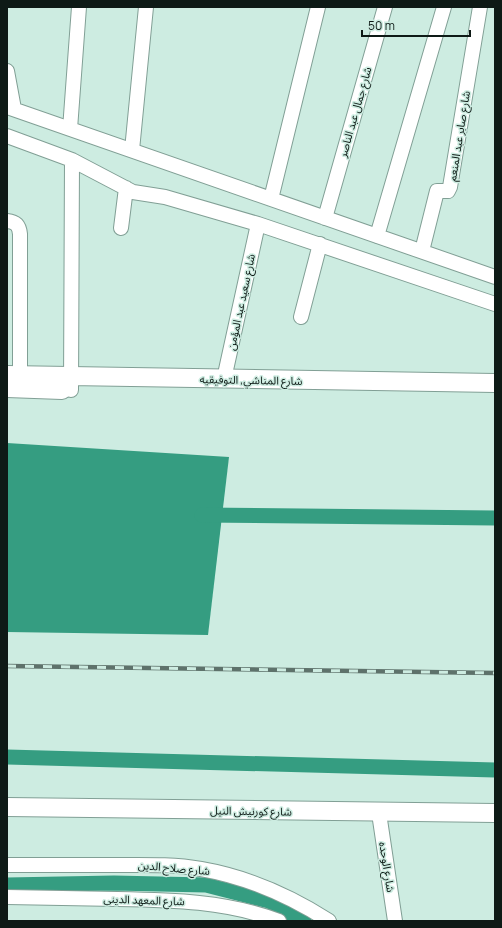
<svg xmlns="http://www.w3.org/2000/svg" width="502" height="928" viewBox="0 0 502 928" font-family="Manrope,'Noto Sans Arabic',sans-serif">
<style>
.water{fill:#359d81}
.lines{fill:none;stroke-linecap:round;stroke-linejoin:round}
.canal{stroke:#359d81;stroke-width:15}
.minor-casing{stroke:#819f95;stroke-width:16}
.major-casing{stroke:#819f95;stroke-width:20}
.minor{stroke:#fff;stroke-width:14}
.major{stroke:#fff;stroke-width:18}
.rail-casing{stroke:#5e726b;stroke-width:4.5}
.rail{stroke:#cdece1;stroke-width:3;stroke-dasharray:9;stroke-linecap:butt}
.labels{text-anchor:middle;stroke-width:3;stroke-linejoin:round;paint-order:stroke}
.street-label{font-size:11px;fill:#0e1a16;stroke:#cdece1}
</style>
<rect width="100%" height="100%" fill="#cdece1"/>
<path class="water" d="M7 443 229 457 208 635 7 632Z"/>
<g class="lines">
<path class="canal" d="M202 515 495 518
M7 757 495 770
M7 885 114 883 206 885 269 901 304 921"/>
<defs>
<path id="minor" d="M7 71 14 109
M7 107 495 277
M70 129 79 7
M7 136 72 160 133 192 165 197 258 224 495 304
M132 150 146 7
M271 199 318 7
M325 218 385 7
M7 221C16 222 19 225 20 234V376
M121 228 126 188
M377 236 444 7
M422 251 437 191H448L450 187 480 7
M301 317 320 244
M224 379 258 224
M71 390 72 160
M379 813 395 921
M7 865C43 865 80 865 116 865 144 865 173 864 201 869 247 877 290 896 329 921
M7 897C44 898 80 898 117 899 171 900 227 901 279 921"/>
<path id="major" d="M7 375 495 383
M7 388 62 390
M7 807 495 813"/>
</defs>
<use href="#minor" class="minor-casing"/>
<use href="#major" class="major-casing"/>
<use href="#minor" class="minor"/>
<use href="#major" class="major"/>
<defs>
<path id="rail" d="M7 666 495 673"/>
</defs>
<use href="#rail" class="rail-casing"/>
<use href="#rail" class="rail"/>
</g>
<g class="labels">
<g class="street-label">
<text transform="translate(355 112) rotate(-74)" y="4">شارع جمال عبد الناصر</text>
<text transform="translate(459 136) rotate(-81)" y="4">شارع صابر عبد المنعم</text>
<text transform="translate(241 302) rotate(-78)" y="4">شارع سعيد عبد المؤمن</text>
<text transform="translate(251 380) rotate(1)" y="4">شارع المناشي, التوفيقيه</text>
<text transform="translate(251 811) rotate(1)" y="4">شارع كورنيش النيل</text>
<text transform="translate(387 867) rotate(81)" y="4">شارع الوحده</text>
<text transform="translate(174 868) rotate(5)" y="4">شارع صلاح الدين</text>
<text transform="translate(144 900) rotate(2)" y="4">شارع المعهد الدينى</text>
</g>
</g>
<rect width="502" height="928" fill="none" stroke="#0e1a16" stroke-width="16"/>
<path d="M362 30v6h108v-6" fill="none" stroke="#0e1a16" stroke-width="2"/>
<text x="368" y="30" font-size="12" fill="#0e1a16" stroke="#cdece1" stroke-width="3" paint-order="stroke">50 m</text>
</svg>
